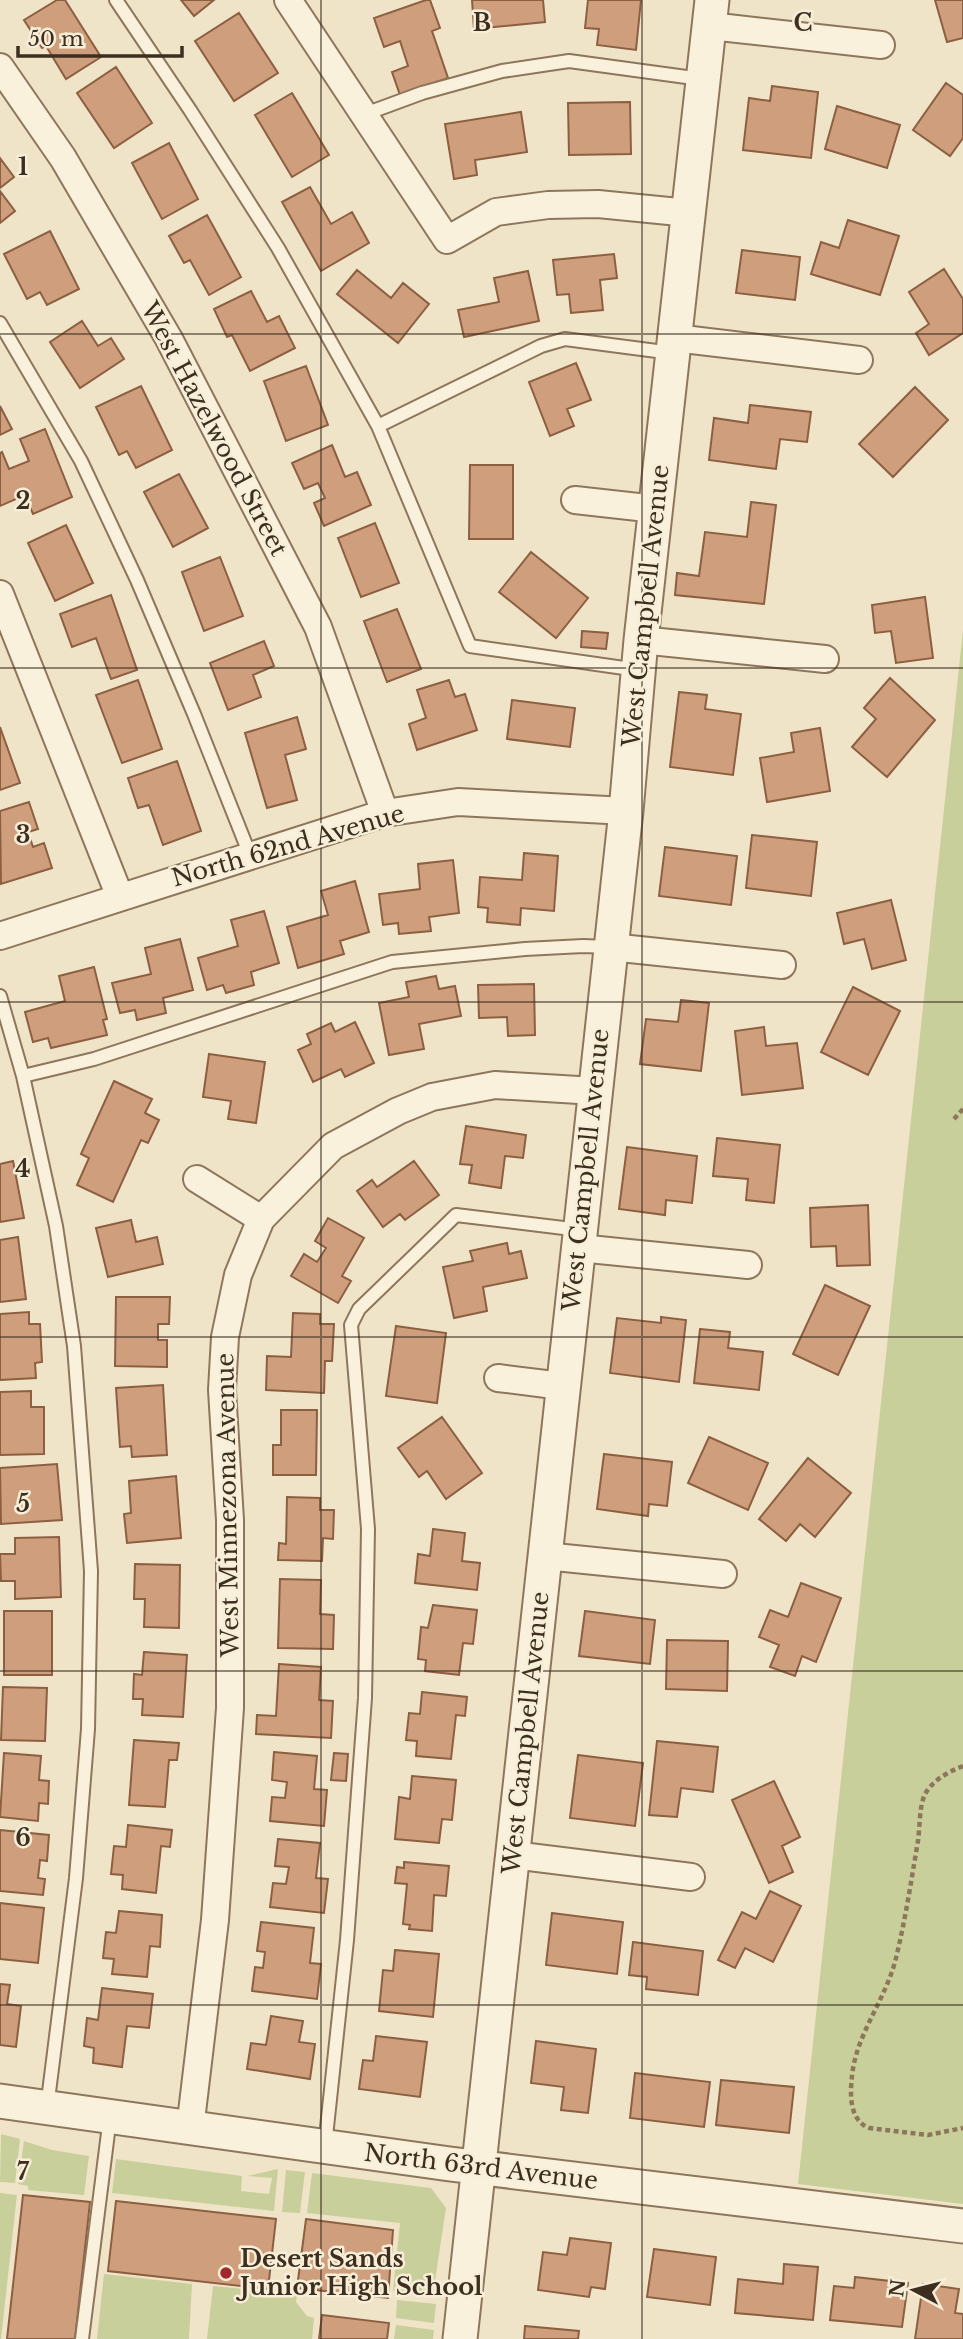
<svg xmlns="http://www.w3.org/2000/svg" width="963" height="2339" viewBox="0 0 963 2339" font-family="'Libre Baskerville',serif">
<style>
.green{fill:#c9cf9b}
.building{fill:#cf9f7d;stroke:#8d5f41;stroke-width:2}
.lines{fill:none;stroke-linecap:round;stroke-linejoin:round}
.service-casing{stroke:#8d765c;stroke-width:16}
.minor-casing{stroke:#8d765c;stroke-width:30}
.tertiary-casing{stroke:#8d765c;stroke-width:37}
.path{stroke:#8d765c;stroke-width:4.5;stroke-dasharray:5 3.5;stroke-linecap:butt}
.service{stroke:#faf1dc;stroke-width:12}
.minor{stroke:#faf1dc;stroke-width:26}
.tertiary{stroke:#faf1dc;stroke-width:33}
.grid{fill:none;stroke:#3d2e20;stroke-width:2;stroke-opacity:0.55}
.poi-dot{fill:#9e2a2b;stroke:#f7eed8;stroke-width:2.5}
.labels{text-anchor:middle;stroke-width:5;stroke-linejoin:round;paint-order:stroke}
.street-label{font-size:24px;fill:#3d2e20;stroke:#f7eed8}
.poi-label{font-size:24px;font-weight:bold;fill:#3d2e20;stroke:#f7eed8;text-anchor:start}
.grid-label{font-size:23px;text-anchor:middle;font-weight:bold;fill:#3d2e20;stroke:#f7eed8;stroke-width:5;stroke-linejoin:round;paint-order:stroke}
</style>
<rect width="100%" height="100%" fill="#f0e4c8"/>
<path class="green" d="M963 630V2204L798 2184Z
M1 2134 20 2139 15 2183 0 2182Z
M24 2141 52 2150 89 2156 84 2195 28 2190V2186L18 2184Z
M116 2159 242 2176 241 2191 269 2194 272 2178 247 2176 278 2169 274 2211 112 2193Z
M286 2170 305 2172 300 2213 282 2212Z
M312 2173 431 2188 446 2208 433 2294 393 2291 400 2223 307 2213Z
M0 2193 17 2195 1 2339H0Z
M104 2274 192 2284 189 2339H97Z
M213 2286 297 2294 296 2302 307 2316 314 2318 312 2339H207Z
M397 2300 436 2304 434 2323 396 2318Z
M396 2325 434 2330 433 2339H394Z"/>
<path class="building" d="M57 0H65L101 57 66 79 46 46 42 48 24 20Z
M181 0H214L194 16Z
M426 0H430L440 28 432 31 448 78 400 95 392 72 408 66 400 41 384 47 374 18Z
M472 0H543L545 22 474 29Z
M588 0H641L636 50 597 45 599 29 585 28Z
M935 0H963V38L947 42Z
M239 13 278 73 234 101 195 41Z
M116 67 152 123 114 148 77 93Z
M946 83 963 95V138L950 156 913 130Z
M772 86 818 92 811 158 743 150 749 98 770 101Z
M292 93 329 155 292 177 255 115Z
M630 102 631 154 569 155 568 103Z
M837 106 900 125 887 168 825 149Z
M521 112 527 152 475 160 477 175 454 179 445 124Z
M169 143 198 199 162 219 132 163Z
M0 158 14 177 0 188Z
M310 187 331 224 352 212 369 243 321 271 282 202Z
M0 191 15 211 0 223Z
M207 215 241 277 209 295 190 260 184 263 169 236Z
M848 220 899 236 880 295 811 274 821 242 839 248Z
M50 231 79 289 47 305 40 292 27 299 4 254Z
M742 250 800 257 795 300 736 293Z
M614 254 617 278 600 280 603 310 571 313 569 294 557 295 553 260Z
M944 269 963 299V333L929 355 916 333 929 324 909 292Z
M357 270 391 298 403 283 429 304 398 343 337 294Z
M528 271 539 321 464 337 458 310 499 302 494 278Z
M251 291 267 322 279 316 295 348 250 371 232 335 227 337 214 309Z
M82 321 98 346 111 338 124 359 80 388 50 342Z
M576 363 591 400 567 409 574 426 550 436 529 382Z
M306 366 328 425 286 441 264 381Z
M141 386 172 450 136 468 127 451 119 455 96 407Z
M915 387 948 420 893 477 859 444Z
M750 405 811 412 807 442 780 439 776 469 709 460 714 418 748 423Z
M0 406 12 429 0 435Z
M45 429 72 497 33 514 25 495 0 506V453L2 452 9 469 29 461 20 439Z
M332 445 345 477 357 472 371 505 324 526 314 503 325 498 318 483 304 489 292 463Z
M470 465H513V539H469Z
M179 474 208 528 173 547 144 492Z
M751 502 776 505 764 604 675 595 677 573 699 576 705 532 747 537Z
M375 523 399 583 361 597 338 538Z
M66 525 93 583 55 601 28 543Z
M531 552 588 598 556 638 499 592Z
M220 557 243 616 204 631 182 572Z
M111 595 137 670 111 679 96 638 72 647 60 614Z
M925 597 933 658 896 663 891 631 875 633 872 605Z
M397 609 421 669 387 682 364 621Z
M582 631 608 633 606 649 581 647Z
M264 641 274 666 253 675 261 697 228 710 210 663Z
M890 678 935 720 887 777 852 747 876 719 864 708Z
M138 680 162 749 122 763 96 695Z
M449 680 455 697 465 694 477 730 417 750 409 724 426 718 417 690Z
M679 692 707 695 705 709 741 714 733 775 670 767Z
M512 700 575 708 570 747 507 739Z
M297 717 306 749 285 755 297 800 267 808 245 733Z
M0 727 20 783 0 790Z
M820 728 830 791 767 802 760 758 794 752 791 733Z
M177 761 201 831 163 845 149 805 138 808 128 778Z
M29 802 38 829 28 832 33 847 44 843 52 868 1 884 0 811Z
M752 835 817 842 811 896 746 888Z
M665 847 737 856 731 905 659 896Z
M524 853 558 856 554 911 521 908 520 925 487 922 488 908 478 907 480 877 522 880Z
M453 860 459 913 429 917 431 931 399 934 398 923 383 925 379 894 420 889 418 864Z
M355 881 369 932 340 941 344 954 298 968 287 927 328 915 321 891Z
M891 900 906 960 872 969 864 939 844 944 837 913Z
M264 911 279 963 251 972 254 985 226 993 223 985 207 990 198 958 238 946 231 920Z
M180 939 193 990 163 998 166 1013 137 1020 135 1010 120 1013 112 983 151 974 145 948Z
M94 967 107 1019 103 1020 107 1035 51 1048 48 1038 33 1042 25 1012 65 1001 59 976Z
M436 976 439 989 455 986 461 1016 419 1024 424 1049 389 1055 379 1003 409 997 406 982Z
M534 984 535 1035 508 1036 507 1017 479 1018 478 985Z
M853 987 900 1011 868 1075 821 1052Z
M681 1000 709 1003 701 1071 640 1064 646 1019 678 1022Z
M355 1022 374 1063 345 1077 341 1069 313 1082 298 1050 311 1044 307 1034 331 1023 335 1032Z
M764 1027 766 1046 797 1043 803 1088 742 1095 735 1031Z
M209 1054 265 1062 256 1123 228 1119 231 1101 203 1097Z
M114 1081 152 1099 145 1113 159 1120 148 1143 141 1140 113 1202 77 1185 89 1158 81 1154Z
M466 1126 526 1135 523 1158 505 1156 501 1188 469 1183 472 1165 460 1164Z
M717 1138 780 1145 774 1203 746 1200 748 1179 713 1176Z
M627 1147 697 1156 692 1203 666 1200 665 1215 619 1209Z
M13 1161 24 1218 0 1222V1164Z
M414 1161 439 1195 405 1220 400 1214 383 1227 357 1191 372 1180 377 1187Z
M868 1205 870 1265 837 1266 836 1246 811 1247 810 1208Z
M328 1218 364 1238 342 1276 351 1281 338 1303 291 1276 304 1254 317 1262 326 1248 315 1241Z
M131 1220 136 1242 157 1237 163 1264 108 1277 96 1228Z
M18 1237 26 1299 0 1302V1240Z
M507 1243 509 1254 521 1251 527 1278 483 1287 487 1311 454 1318 443 1267 473 1261 470 1251Z
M825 1285 870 1306 838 1375 793 1354Z
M116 1297H170L169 1324H158V1340H167V1367L115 1366Z
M29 1312V1324H40L42 1362 35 1363 36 1378 0 1380V1314Z
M293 1313 320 1314V1324H334L332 1361H325L324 1393 266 1390 267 1356 291 1357Z
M661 1317 686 1320 679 1382 610 1373 617 1318 661 1323Z
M396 1326 446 1333 437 1403 386 1396Z
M700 1329 730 1332 728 1348 763 1352 759 1390 694 1383Z
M163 1385 167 1455 132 1457 131 1446 120 1447 116 1388Z
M31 1391V1407H44V1454L0 1455V1392Z
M281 1410H317L316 1475H273V1445H281Z
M442 1417 482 1473 446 1499 427 1471 419 1477 398 1448Z
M709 1437 768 1463 748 1510 688 1483Z
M604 1454 672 1462 667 1506 649 1504 648 1516 597 1509Z
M808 1458 851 1493 815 1537 800 1524 786 1541 759 1519Z
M57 1464 62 1520 1 1524 0 1468Z
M176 1476 181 1538 127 1543 124 1514 131 1513 129 1481Z
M287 1497 320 1498V1510H334L333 1539 323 1538 322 1561 278 1560 279 1543 286 1544Z
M433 1529 465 1533 462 1561 480 1563 477 1590 415 1583 418 1554 430 1556Z
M59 1537 61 1597 15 1599V1581H1L0 1554H15V1538Z
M135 1564 180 1565 179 1628 144 1627 145 1599H134Z
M280 1579 321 1580 320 1614 334 1615 333 1649 278 1648Z
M801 1583 841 1598 816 1662 802 1656 795 1676 770 1667 779 1645 759 1637 770 1610 788 1617Z
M433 1605 477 1610 473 1644 463 1643 459 1675 425 1671 426 1660 418 1659 421 1627 428 1628Z
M4 1611H52V1675H4Z
M585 1611 655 1620 650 1664 579 1656Z
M667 1640 728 1641 727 1691 666 1689Z
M144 1652 187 1655 183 1717 142 1715 143 1699H133L134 1674 142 1675Z
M279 1664 321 1667 319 1700 333 1701 331 1738 256 1734 257 1715 276 1716Z
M3 1687 47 1688 45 1741 1 1740Z
M422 1692 467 1697 465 1716 456 1715 451 1759 416 1756 417 1741 406 1740 409 1713 420 1714Z
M134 1740 179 1743 177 1760H169L165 1807 129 1805Z
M657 1741 718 1747 713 1792 681 1788 677 1817 649 1815Z
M274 1752 317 1756 314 1789 327 1790 324 1826 270 1821 272 1797 285 1798 287 1782 272 1780Z
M4 1753 41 1756 39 1780 49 1781 48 1804 39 1803 38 1821 0 1817Z
M334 1753 348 1754 346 1781 331 1780Z
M578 1755 643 1763 635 1826 570 1818Z
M412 1776 456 1780 452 1820 442 1819 439 1843 395 1839 399 1797 410 1799Z
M774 1781 800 1837 782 1846 793 1872 769 1883 732 1800Z
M128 1825 172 1830 170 1847 161 1846 156 1893 122 1889 123 1875 111 1874 114 1846 126 1847Z
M0 1830 49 1835 47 1861 40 1860 38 1878 45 1879 43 1895 0 1891Z
M278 1839 320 1843 316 1878 328 1879 324 1913 270 1907 273 1883 286 1884 289 1867 275 1866Z
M404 1862 449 1866 446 1896 434 1895 432 1931 409 1929 410 1925 403 1924 407 1884 395 1883 397 1867 404 1868Z
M770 1891 801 1906 773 1962 745 1948 735 1968 718 1960 742 1912 756 1919Z
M0 1903 44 1908 38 1963 0 1959Z
M119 1911 162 1915 160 1947 150 1946 147 1977 112 1974 114 1959 103 1958 106 1932 116 1933Z
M552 1913 623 1922 617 1974 546 1965Z
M261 1922 314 1928 310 1963 321 1964 317 1999 252 1991 255 1967 263 1968 265 1952 257 1951Z
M633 1942 703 1951 698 1995 646 1989 647 1977 629 1975Z
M395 1950 439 1954 433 2017 379 2011 383 1970 393 1971Z
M0 1984 10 1985 7 2004 21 2006 16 2047 0 2045Z
M102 1988 153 1994 149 2028 127 2026 122 2067 93 2063 94 2048 84 2046 87 2018 98 2020Z
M271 2016 303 2021 299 2042 315 2044 310 2079 247 2069 251 2043 266 2045Z
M376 2036 427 2042 420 2097 359 2089 363 2060 373 2061Z
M536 2041 596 2049 588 2113 561 2110 564 2087 531 2083Z
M635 2073 710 2082 704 2127 630 2118Z
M721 2080 794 2087 789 2133 716 2125Z
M23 2195 90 2202 75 2339H7Z
M116 2201 276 2219 268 2289 108 2271Z
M306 2219 393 2230 388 2298 297 2288Z
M570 2238 611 2243 605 2289 591 2287 589 2297 538 2290 543 2252 567 2255Z
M654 2249 716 2257 710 2305 647 2297Z
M784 2264 818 2267 813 2320 735 2313 738 2279 783 2284Z
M855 2277 908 2283 902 2327 830 2320 834 2286 854 2288Z
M923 2284 959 2289 955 2313 963 2314V2339H915Z
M322 2315 389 2323 387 2339H319Z
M525 2326 579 2331 578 2339H524Z"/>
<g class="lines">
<defs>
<path id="service" d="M116 0 190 110 278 248 378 426 470 646 638 670
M365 114 422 93 502 71 569 61 701 79
M0 323 81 461 137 580 194 714 250 855
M378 426 541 346 565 339 672 353
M0 996 23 1076 56 1226 74 1346 91 1571 88 1729 76 1878 47 2108
M23 1076 94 1059 392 962 525 949 583 946 610 947
M325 2146 347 1940 365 1698 368 1529 351 1325 359 1309 456 1215 580 1230
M82 2339 110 2117"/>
<path id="minor" d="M288 0 447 240 496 212 548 205 598 204 689 213
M710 26 881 45
M0 67 63 158 169 339 318 627 385 813
M675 338 859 360
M575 500 656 509
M0 594 120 897
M641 640 825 659
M0 936 385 813 458 802 626 811
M611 947 782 965
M197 1179 261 1219
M579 1248 748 1265
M498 1378 562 1386
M545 1556 723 1574
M513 1855 691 1877
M190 2129 215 1920 230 1708V1520L222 1390 225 1337 238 1275 261 1219 333 1146 398 1111 432 1097 495 1085 595 1091"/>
<path id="tertiary" d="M0 2101 450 2164 963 2226
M460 2339 626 811 641 640 712 0"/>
</defs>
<use href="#service" class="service-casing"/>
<use href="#minor" class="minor-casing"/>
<use href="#tertiary" class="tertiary-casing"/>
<path class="path" d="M954 1119 963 1109
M963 1766C948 1772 933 1780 925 1794 919 1807 920 1827 918 1841 911 1882 905 1922 895 1962 884 2002 856 2035 852 2076 850 2094 849 2120 869 2128L928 2135 963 2128"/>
<use href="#service" class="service"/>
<use href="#minor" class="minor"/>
<use href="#tertiary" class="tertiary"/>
</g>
<path class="grid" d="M321 0V2339M642 0V2339M0 334H963M0 668H963M0 1002H963M0 1337H963M0 1671H963M0 2005H963"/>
<circle class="poi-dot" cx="226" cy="2273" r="7"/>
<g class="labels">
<g class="street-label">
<text transform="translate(214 429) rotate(62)" y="8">West Hazelwood Street</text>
<text transform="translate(646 606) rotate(-84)" y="8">West Campbell Avenue</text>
<text transform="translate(288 846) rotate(-16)" y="8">North 62nd Avenue</text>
<text transform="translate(586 1170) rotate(-84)" y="8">West Campbell Avenue</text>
<text transform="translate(228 1505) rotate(-91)" y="8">West Minnezona Avenue</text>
<text transform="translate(526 1733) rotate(-84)" y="8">West Campbell Avenue</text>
<text transform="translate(481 2167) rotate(7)" y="8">North 63rd Avenue</text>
</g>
<g class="poi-label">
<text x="240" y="2267">Desert Sands<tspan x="240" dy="28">Junior High School</tspan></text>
</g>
</g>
<g class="grid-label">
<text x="482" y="31">B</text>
<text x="803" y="31">C</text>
<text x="23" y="175">1</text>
<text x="23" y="509">2</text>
<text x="23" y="843">3</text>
<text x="23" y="1177">4</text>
<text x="23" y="1512">5</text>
<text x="23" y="1846">6</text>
<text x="23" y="2180">7</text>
</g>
<g transform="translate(914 2290) rotate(277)" stroke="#f7eed8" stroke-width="5" paint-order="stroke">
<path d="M0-5L12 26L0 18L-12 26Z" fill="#3d2e20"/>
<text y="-10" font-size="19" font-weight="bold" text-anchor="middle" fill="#3d2e20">N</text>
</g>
<path d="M18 46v10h164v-10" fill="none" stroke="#3d2e20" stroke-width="3.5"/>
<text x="28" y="46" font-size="21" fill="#3d2e20" stroke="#f7eed8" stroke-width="5" paint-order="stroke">50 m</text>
</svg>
